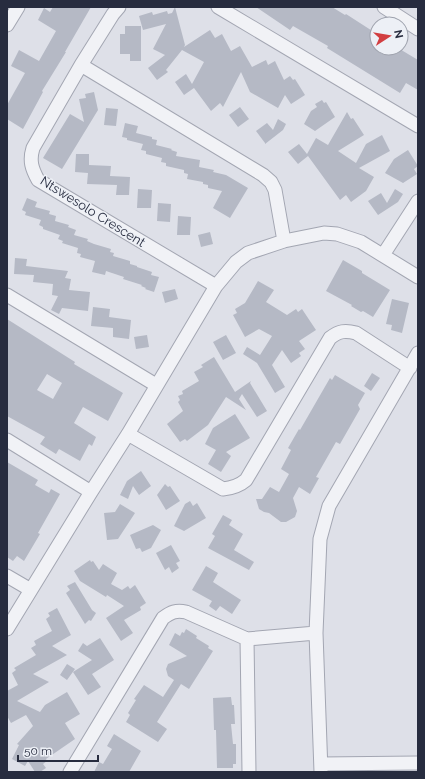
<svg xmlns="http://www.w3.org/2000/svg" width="425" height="779" viewBox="0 0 425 779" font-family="Raleway,sans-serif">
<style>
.building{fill:#b5b9c5;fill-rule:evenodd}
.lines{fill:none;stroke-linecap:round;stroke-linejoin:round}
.minor-casing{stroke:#a3a6b2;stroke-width:15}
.minor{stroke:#f1f2f6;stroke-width:13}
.labels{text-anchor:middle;stroke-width:3;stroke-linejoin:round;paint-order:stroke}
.street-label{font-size:13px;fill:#272c3f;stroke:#edf0f6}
</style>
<rect width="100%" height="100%" fill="#dee0e8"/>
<path class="building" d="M53 7H91L65 52H66L42 91 43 92 23 129 7 119V105L25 73 11 66 19 50 39 61 56 31 38 20 44 8 50 12Z
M175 7 185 45 184 47 210 30 215 38 222 34 231 51 240 46 252 67 266 60 268 65 275 61 284 80 290 76 293 80 295 79 305 95 291 104 285 95 278 108 250 92 241 72 223 107 220 103 211 111 194 88 184 95 175 82 186 74 192 84 204 62 182 50 166 70 168 72 157 80 148 68 165 55 153 49 166 24 143 30 139 16 152 12 153 15 167 11 168 14 172 13Z
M256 7H332L345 15 346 14 377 34V48H398L418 60V90L406 83 400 93 327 48 328 46 293 26 290 30Z
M125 26H141V61H130V54H120V34H125Z
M94 92 98 110 62 169 43 158 70 114 84 122 79 99 86 98 85 94Z
M322 100 324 103 326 102 335 117 315 131 304 124 311 111 317 107 315 104Z
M240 107 249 119 238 127 229 115Z
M106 108 118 109 116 126 104 125Z
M347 112 351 119 353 118 364 135 338 151 356 163 366 144 382 135 390 151 359 168 374 177 366 191 351 202 346 195 340 200 308 156 298 164 288 152 299 144 307 154 316 138 328 145Z
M278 119 286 124 283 130 265 144V143L256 131 267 123 273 130Z
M125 123 138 126 136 133 152 137V139L157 140 156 145 172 149 171 150 177 152 176 156 200 160 199 167 214 170 213 172 226 175 248 188 230 218 213 208 222 191 208 188V185L203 184V182L187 179 188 174 184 173V170L166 166V163L161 162 162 158 146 154V151L141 150 143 144 127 140V138L122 137Z
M408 150 418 166 414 169 417 174 403 183 385 173 394 159Z
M76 154H89V165L111 166 110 176 130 177 129 195H116L117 185 87 184 88 173 75 172Z
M138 189 152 190 151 208H137Z
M395 189 403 194 398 202 378 215 368 201 381 193 387 203Z
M27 198 37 202 35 207 50 211 49 214 56 216 55 221 69 225 68 227 76 230 74 235 88 239 87 241 94 244 111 249 110 252 114 253 113 256 130 261V264L137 266V267L152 272 151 275 159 277 154 292 145 289 146 288 141 286 142 285 123 279 124 277 106 271 105 275 92 272 95 261 80 257 81 254 77 253 78 248 62 243 63 241 58 239 60 235 43 229V227L39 225 41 220 25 215 26 212 22 210Z
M158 203 171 204 170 222 157 221Z
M178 216 191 217 190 235H177Z
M210 232 213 244 201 247 198 235Z
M15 258 27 259 26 266 68 271 65 278 71 279 69 290 90 292 88 311 62 308 59 314 51 310 58 296 52 295 53 284 33 282 34 275 14 274Z
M343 260 362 271V273L390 290 373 317 363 311 361 312 351 306 352 305 326 291Z
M258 281 274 290 266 302 287 315 296 309 298 312 302 309 316 330 299 341 305 349 299 353 301 356 291 363 282 350 272 365 285 387 275 393 257 363 243 354 247 347 260 355 272 336 259 329 245 337 233 315 237 313 235 309 245 303Z
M175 289 178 299 165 303 162 292Z
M392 299 409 303 402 333 391 330 392 325 386 324Z
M93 307 110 309 109 317 131 320 129 339 113 337V328L91 326Z
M7 319 75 362 74 364 123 393 108 421 83 407 74 423 96 437 92 446 89 444 80 461 59 449 56 454 40 444 45 437 7 416ZM47 374 62 383 53 399 37 390Z
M147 335 149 347 136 349 134 337Z
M226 335 236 353 223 360 213 342Z
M214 357 235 392 251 381 250 383 267 411 257 417 242 394 239 399 246 410 226 397 208 425 187 441 185 439 180 442 167 424 183 411 178 402 180 400 178 396 183 394 182 391 199 381 194 372 203 367 201 365Z
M372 373 380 378 371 391 364 386Z
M335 375 365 393 358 405 360 409 340 444 336 442 316 477 319 478 310 494 299 487 293 498 297 511 295 517 286 522H281L269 513 264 512 259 509 256 499H262L270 487 279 492 289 474 281 469 291 450 288 448 299 429 300 430 330 378 332 380Z
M235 414 250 438 226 452 231 456 221 472 208 464 216 450 205 444 213 428Z
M7 462 38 480 35 485 49 493 51 489 60 494 38 533 40 534 24 561 17 556 13 561 7 557Z
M141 471 151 486 139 495 133 486 128 499 120 495 127 481Z
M165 484 168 487 170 486 180 501 166 510 157 495Z
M190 501 193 506 197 503 206 518 184 531 174 526 185 504Z
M120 504 135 513 118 539 107 540 104 513 115 512Z
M223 515 232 520 229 525 243 534 234 550 254 562 249 570 208 548 215 536 212 534Z
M153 525 161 530 151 548 142 552 140 548 136 549 130 535Z
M171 545 180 561 176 563 179 568 172 573 169 567 165 570 156 553Z
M90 560 91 562 93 561 99 570 103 564 117 573 111 584 122 590 128 586 130 589 135 585 146 603 140 607 141 610 124 620 133 633 121 641 106 618 124 606 107 595 106 597 80 581 74 571Z
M206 566 218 573 213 582 241 600 232 614 220 606 216 611 209 606 212 601 192 590Z
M75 582 92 610 96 613 91 621 89 620 85 624 66 593 70 590 67 586Z
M57 608 71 635 52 646 67 655 33 674 49 682 17 701 40 712 45 705 67 692 80 714 65 723 75 739 46 759 47 761 43 764 46 768 40 772H35L28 761 25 766 12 759 19 745 17 744 33 726 26 715 11 723 7 716V691L18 685 12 673 16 670 14 668 36 655 31 648 36 645 34 641 52 631 46 619 50 616 48 613Z
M186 629 197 636 196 638 209 646 208 648 213 651 189 689 181 684 157 722 167 729 158 742 126 722 130 715 128 713 136 700 134 699 144 685 163 697 174 680 168 676 166 669 168 664 187 656 169 645 175 633 180 636 182 632 184 633Z
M100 638 114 660 92 674 101 687 88 695 73 672 92 660 78 651 83 643 87 646Z
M67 664 75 669 67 680 60 675Z
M231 697 232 705H234L235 724H231L233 744H236V764H233V768H217L216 730H214L213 698Z
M114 734 141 751 129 772H94L99 762 103 764 112 749 107 746Z"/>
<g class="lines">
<defs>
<path id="minor" d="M119 7 113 14 81 65 33 148C29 161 32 169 38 180L216 286
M218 7 418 126
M384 7 418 29
M7 25 18 7
M81 65 263 175 271 182 275 190 284 241
M383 255 418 201
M7 295 156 385
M128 434 223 489C233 488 239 486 246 480L330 338C339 331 345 330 356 333L410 368
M7 440 91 492
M7 576 31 590
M7 629 91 492 128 434 216 286 236 262 248 253 284 241 324 233 337 234 361 242 418 277
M247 639 249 772
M321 764 418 763
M70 772 163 618C171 612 176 610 186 612L247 639 316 633
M321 772 316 633 320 539 329 506 418 353"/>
</defs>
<use href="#minor" class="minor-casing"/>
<use href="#minor" class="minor"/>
</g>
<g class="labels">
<g class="street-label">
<text transform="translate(93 211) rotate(32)" y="5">Ntswesolo Crescent</text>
</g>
</g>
<rect width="425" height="779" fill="none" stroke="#272c3f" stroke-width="16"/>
<g transform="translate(389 36) rotate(78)"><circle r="19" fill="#edf0f6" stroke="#9ea2ad"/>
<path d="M0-3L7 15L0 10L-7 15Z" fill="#d23e41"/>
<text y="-6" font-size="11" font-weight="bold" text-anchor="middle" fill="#272c3f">N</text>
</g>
<path d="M18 755v6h80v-6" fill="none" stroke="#272c3f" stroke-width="2"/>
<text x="24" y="755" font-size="12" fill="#272c3f" stroke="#edf0f6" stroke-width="3" paint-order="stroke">50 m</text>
</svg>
